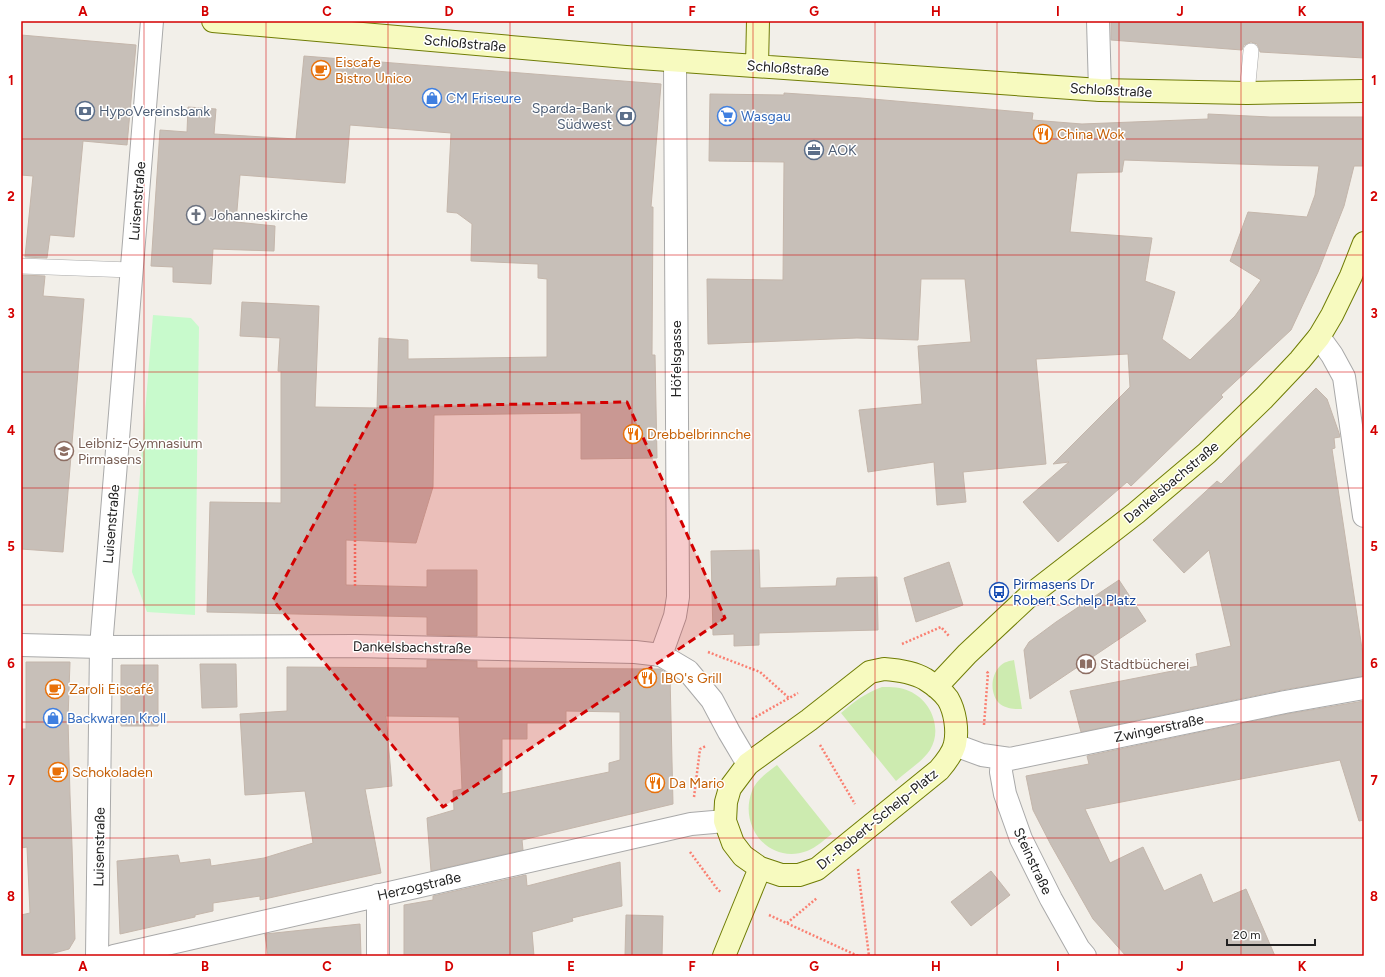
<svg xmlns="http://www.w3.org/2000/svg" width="1385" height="977" viewBox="0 0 1385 977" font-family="Figtree,sans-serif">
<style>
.grass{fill:#cdebb0}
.park{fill:#c8facc}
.building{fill:#c7bfb8;stroke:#c4b6ab;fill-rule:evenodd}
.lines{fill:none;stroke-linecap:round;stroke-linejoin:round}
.lane-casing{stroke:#a9a9a9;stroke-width:16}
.street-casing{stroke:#a9a9a9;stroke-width:24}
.secondary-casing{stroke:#707d05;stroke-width:24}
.path{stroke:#fa8072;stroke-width:2.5;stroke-dasharray:2 2;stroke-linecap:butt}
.lane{stroke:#fff;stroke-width:15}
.street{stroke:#fff;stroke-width:22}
.secondary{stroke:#f7fabf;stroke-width:22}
.marked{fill:#d40000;fill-opacity:0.2;stroke:#d40000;stroke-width:3;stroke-dasharray:8 5;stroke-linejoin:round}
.grid{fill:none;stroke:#d40000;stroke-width:1;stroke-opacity:0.55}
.labels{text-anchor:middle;stroke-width:3;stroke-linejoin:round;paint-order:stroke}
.street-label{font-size:14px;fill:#222;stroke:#fff}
.food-label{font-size:14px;fill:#c56008;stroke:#fff;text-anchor:start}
.shop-label{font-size:14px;fill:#366cbe;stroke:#fff;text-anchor:start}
.service-label{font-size:14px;fill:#4e5e75;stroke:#fff;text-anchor:start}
.worship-label{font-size:14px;fill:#5b616d;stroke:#fff;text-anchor:start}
.education-label{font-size:14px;fill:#785e54;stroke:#fff;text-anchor:start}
.transit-label{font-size:14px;fill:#164399;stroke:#fff;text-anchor:start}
.neatline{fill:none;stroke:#d40000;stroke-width:1.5}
.grid-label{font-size:13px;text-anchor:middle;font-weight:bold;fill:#d40000}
</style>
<rect width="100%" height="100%" fill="#f2efe9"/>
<path class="grass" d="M1014 660 1022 709C1014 709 1007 709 1000 704 990 695 990 676 1000 666 1004 662 1009 661 1014 660Z
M882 687C892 687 901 687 909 691 931 700 943 729 930 750 922 762 907 771 896 781L841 713C856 700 864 694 882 687Z
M777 765 832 834C825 839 816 848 807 851 770 865 738 827 752 791 756 780 768 772 777 765Z"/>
<path class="park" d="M153 315 191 318 199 327 195 615 147 612 132 572Z"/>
<path class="building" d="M1111 21H1364V58L1260 52 1259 48 1257 44 1251 42 1248 43 1244 45 1242 50 1111 40Z
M21 35 136 45 127 145 83 141 74 237 50 235 47 258 25 257 33 176 21 175Z
M304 56 661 84 651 207H653L652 355H655L657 458 581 459V413L434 415 433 487 416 543 346 540V585L427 587V570H477V636L427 635V617L207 612 210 502 281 503V371H278L280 338 240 336 242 302 319 306 315 407 377 408 379 338 408 340V359L547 357V279L538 278V264L471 261 472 224 457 213 447 212 451 133 350 125 345 183 240 175 236 222 275 226 274 251 213 249 211 284 173 282V267L151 266 160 130 187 132 188 107 216 109 214 134 296 139Z
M784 93 861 98 1033 113 1032 120 1082 124 1208 119V114L1270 117H1364V166H1354L1344 206 1318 272 1291 330 1221 395 1223 397 1131 486 1127 482 1058 542 1023 502 1069 462 1053 464 1130 387 1128 354 1036 359 1046 464 963 472 966 502 937 505 934 462 868 472 859 410 922 404 918 346 971 342 965 279H921L918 340 857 338 708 344 707 279 783 280 784 162 709 161 710 94 784 95ZM1124 160 1268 165 1319 166 1315 195 1307 217 1248 212 1230 261 1261 280 1235 316 1190 360 1162 339 1175 292 1145 281 1152 238 1070 232 1077 173 1122 172Z
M22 275 45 276 43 296 84 299 63 552 21 549V285Z
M1316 388 1327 399 1339 433 1340 437 1334 438 1335 448 1332 449 1364 662V676L1282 690 1081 732 1070 691 1198 666 1196 654 1231 646 1209 550 1184 573 1153 540 1217 481 1221 484Z
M759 550 760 588 836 586 837 578 877 577 878 630 759 633V645L734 646V634L713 635 711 551Z
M949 562 963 605 916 622 904 578Z
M1119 580 1146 621 1030 699 1024 650 1029 642 1056 622Z
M427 660 477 661V668L660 669 670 675 673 804 522 840 523 850 431 871 427 818 454 810 453 791 462 789 459 717 386 716 392 786 365 789 381 873 260 900V896L213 903V911L195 915V917L120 934 117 861 178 855 180 863 210 859 211 866 264 858 313 843 305 791 245 795 240 714 287 711V667L427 668ZM566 711 620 712V760L609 763V772L502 794V739H527V723H566Z
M26 662H70L68 719 70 795 72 846 75 939 69 949 43 956H21V915L30 913 27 847 21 848V729H26Z
M200 664H236L237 707 202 708Z
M121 665H158V726H121Z
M1364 701V820L1359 821 1340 760 1085 809 1110 863 1143 847 1164 891 1201 874 1213 903 1246 889 1275 956H1126L1093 919 1051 845 1033 810 1026 776 1089 764 1087 756 1287 714Z
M620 862 622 906 572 918 573 921 532 932 534 956H404V905L433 900V896L526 875 527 886Z
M991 871 1010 895 971 926 951 902Z
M626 915 663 916 662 956H625Z
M360 924 361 956H268L265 934Z"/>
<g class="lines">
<defs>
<path id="lane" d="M1247 93 1251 51
M21 266 131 270"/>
<path id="street" d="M1098 21 1100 90
M1319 337 1332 355 1344 377 1364 516
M21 645 101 647 354 646 635 652 661 655 688 671 712 700 729 732 748 764
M661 655 675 616 678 597 675 61
M955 745 982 755 1010 759 1285 702 1364 688
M1002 758 1001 772 1005 794 1021 839 1051 899 1079 949 1085 956
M378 895V956
M97 956 101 647 152 21
M114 956 691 824 725 821"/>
<path id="secondary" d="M213 21 626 57 1100 90 1247 93 1364 91
M757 66 758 21
M884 669C897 670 913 672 925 679 933 684 943 692 948 699 955 711 958 730 955 744 953 753 945 763 939 770L817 869 799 875H781L760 868 743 856 733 843 725 821 726 802 730 788 748 764 809 720 870 672Z
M936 687 967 654 1029 596 1136 513 1207 453 1264 398 1300 360 1319 337 1332 315 1351 276 1364 243
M724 956 760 868"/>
</defs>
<use href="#lane" class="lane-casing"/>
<use href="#street" class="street-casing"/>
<use href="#secondary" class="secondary-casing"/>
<path class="path" d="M355 586V484
M902 644 941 627 949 636
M708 652 760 672 789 698
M752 719 798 693
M984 725 988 673 986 671
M820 745 855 804
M694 797 700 749 706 746
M690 852 718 890 721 892
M858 869 869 956
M769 915 858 956
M787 923 817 898"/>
<use href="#lane" class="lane"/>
<use href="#street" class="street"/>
<use href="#secondary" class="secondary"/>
</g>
<path class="marked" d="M627 402 725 618 443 807 273 600 377 407Z"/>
<path class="grid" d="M144 21V956M266 21V956M388 21V956M510 21V956M632 21V956M753 21V956M875 21V956M997 21V956M1119 21V956M1241 21V956M21 139H1364M21 255H1364M21 372H1364M21 488H1364M21 605H1364M21 722H1364M21 838H1364"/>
<defs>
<symbol id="cafe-ring" viewBox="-11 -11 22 22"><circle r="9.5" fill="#fff" stroke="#e8710a" stroke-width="1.5"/><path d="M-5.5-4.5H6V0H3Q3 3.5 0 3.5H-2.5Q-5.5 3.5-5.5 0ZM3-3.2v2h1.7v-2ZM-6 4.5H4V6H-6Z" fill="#e8710a"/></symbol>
<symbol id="shop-ring" viewBox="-11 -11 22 22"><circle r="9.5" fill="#fff" stroke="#3f7fe0" stroke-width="1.5"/><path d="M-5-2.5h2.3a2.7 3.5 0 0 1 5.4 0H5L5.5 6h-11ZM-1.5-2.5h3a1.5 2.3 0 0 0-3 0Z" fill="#3f7fe0"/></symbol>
<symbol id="bank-ring" viewBox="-11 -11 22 22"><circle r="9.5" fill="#fff" stroke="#5c6f8a" stroke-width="1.5"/><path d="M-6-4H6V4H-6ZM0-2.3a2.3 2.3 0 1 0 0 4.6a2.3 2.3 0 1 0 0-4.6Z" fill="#5c6f8a"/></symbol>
<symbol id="supermarket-ring" viewBox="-11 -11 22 22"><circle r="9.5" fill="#fff" stroke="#3f7fe0" stroke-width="1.5"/><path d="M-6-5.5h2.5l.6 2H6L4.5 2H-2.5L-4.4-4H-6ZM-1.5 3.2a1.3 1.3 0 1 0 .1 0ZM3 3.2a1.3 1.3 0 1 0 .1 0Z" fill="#3f7fe0"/></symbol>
<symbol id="restaurant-ring" viewBox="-11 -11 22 22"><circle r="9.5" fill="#fff" stroke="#e8710a" stroke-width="1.5"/><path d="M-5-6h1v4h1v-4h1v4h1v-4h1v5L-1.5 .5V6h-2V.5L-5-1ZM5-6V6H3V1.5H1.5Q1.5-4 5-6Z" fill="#e8710a"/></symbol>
<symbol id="office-ring" viewBox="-11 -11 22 22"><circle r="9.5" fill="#fff" stroke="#5c6f8a" stroke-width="1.5"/><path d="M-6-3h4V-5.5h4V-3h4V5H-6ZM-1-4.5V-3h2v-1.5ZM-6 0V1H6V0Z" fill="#5c6f8a"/></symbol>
<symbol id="church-ring" viewBox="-11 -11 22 22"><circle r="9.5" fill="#fff" stroke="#6b7280" stroke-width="1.5"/><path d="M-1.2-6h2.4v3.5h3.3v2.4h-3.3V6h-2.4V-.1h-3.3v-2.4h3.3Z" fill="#6b7280"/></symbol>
<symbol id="school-ring" viewBox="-11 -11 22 22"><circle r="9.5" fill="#fff" stroke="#8d6e63" stroke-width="1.5"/><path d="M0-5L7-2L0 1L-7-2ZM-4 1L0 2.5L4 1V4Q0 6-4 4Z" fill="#8d6e63"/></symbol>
<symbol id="bus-ring" viewBox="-11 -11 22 22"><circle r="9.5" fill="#fff" stroke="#1a4fb4" stroke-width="1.5"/><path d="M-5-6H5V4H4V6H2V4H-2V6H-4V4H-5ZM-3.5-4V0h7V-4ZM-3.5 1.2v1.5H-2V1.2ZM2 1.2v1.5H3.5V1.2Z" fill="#1a4fb4"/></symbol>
<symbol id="library-ring" viewBox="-11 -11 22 22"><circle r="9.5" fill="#fff" stroke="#8d6e63" stroke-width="1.5"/><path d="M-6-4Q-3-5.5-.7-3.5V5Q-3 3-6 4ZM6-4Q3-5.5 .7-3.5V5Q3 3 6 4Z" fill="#8d6e63"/></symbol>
</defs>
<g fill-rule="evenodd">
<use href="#cafe-ring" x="310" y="59" width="22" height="22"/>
<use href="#shop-ring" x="421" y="87" width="22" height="22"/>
<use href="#bank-ring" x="74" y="100" width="22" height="22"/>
<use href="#bank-ring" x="615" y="105" width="22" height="22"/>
<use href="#supermarket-ring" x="716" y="105" width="22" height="22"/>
<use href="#restaurant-ring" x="1032" y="123" width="22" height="22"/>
<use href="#office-ring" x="803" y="139" width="22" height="22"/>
<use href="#church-ring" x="185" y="204" width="22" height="22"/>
<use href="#restaurant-ring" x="622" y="423" width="22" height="22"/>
<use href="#school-ring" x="53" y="440" width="22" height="22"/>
<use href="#bus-ring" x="988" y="581" width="22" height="22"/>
<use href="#library-ring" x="1075" y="653" width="22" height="22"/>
<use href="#restaurant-ring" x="636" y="667" width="22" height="22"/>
<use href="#cafe-ring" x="44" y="678" width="22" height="22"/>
<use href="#shop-ring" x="42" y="707" width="22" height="22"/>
<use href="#cafe-ring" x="47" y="761" width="22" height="22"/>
<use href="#restaurant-ring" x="644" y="772" width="22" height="22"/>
</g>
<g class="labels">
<g class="street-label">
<text transform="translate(465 43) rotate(5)" y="5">Schloßstraße</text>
<text transform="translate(788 68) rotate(4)" y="5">Schloßstraße</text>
<text transform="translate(1111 90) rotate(3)" y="5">Schloßstraße</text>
<text transform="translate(137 201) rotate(-85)" y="5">Luisenstraße</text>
<text transform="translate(676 359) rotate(-90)" y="5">Höfelsgasse</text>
<text transform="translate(1171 482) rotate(-40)" y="5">Dankelsbachstraße</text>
<text transform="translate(111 524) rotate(-85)" y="5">Luisenstraße</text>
<text transform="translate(412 647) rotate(1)" y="5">Dankelsbachstraße</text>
<text transform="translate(1159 728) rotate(-12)" y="5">Zwingerstraße</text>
<text transform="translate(877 819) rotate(-39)" y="5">Dr.-Robert-Schelp-Platz</text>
<text transform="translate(99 847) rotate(-89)" y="5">Luisenstraße</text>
<text transform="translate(1033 861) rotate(65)" y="5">Steinstraße</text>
<text transform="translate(419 886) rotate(-13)" y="5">Herzogstraße</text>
</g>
<g class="food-label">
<text x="335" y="67">Eiscafe<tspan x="335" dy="16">Bistro Unico</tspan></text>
<text x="1057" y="139">China Wok</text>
<text x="647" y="439">Drebbelbrinnche</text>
<text x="661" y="683">IBO's Grill</text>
<text x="69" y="694">Zaroli Eiscafé</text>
<text x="72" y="777">Schokoladen</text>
<text x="669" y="788">Da Mario</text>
</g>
<g class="shop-label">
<text x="446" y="103">CM Friseure</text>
<text x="741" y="121">Wasgau</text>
<text x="67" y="723">Backwaren Kroll</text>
</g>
<g class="service-label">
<text x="612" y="113" text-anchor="end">Sparda-Bank<tspan x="612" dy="16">Südwest</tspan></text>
<text x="99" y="116">HypoVereinsbank</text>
<text x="828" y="155">AOK</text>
</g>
<g class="worship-label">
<text x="210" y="220">Johanneskirche</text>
</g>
<g class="education-label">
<text x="78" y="448">Leibniz-Gymnasium<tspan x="78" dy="16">Pirmasens</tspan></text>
<text x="1100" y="669">Stadtbücherei</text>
</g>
<g class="transit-label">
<text x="1013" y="589">Pirmasens Dr<tspan x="1013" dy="16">Robert Schelp Platz</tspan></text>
</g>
</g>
<rect width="1385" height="977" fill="none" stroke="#ffffff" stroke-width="44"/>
<path d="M1227 939v6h88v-6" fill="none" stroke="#222222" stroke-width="2"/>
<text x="1233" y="939" font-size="12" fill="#222222" stroke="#ffffff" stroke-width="3" paint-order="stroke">20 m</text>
<rect x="22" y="22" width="1341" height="933" class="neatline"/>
<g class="grid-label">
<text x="83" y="16">A</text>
<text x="205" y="16">B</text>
<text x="327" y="16">C</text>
<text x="449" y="16">D</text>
<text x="571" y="16">E</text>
<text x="692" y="16">F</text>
<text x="814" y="16">G</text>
<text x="936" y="16">H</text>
<text x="1058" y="16">I</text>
<text x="1180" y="16">J</text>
<text x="1302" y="16">K</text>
<text x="11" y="85">1</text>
<text x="1374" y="85">1</text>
<text x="11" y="201">2</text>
<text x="1374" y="201">2</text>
<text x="11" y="318">3</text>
<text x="1374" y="318">3</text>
<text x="11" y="435">4</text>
<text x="1374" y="435">4</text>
<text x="11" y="551">5</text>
<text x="1374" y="551">5</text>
<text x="11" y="668">6</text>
<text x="1374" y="668">6</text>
<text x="11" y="785">7</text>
<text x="1374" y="785">7</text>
<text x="11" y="901">8</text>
<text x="1374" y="901">8</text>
<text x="83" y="971">A</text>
<text x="205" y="971">B</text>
<text x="327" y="971">C</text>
<text x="449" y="971">D</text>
<text x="571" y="971">E</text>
<text x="692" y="971">F</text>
<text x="814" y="971">G</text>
<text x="936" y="971">H</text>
<text x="1058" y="971">I</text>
<text x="1180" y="971">J</text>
<text x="1302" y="971">K</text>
</g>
</svg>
